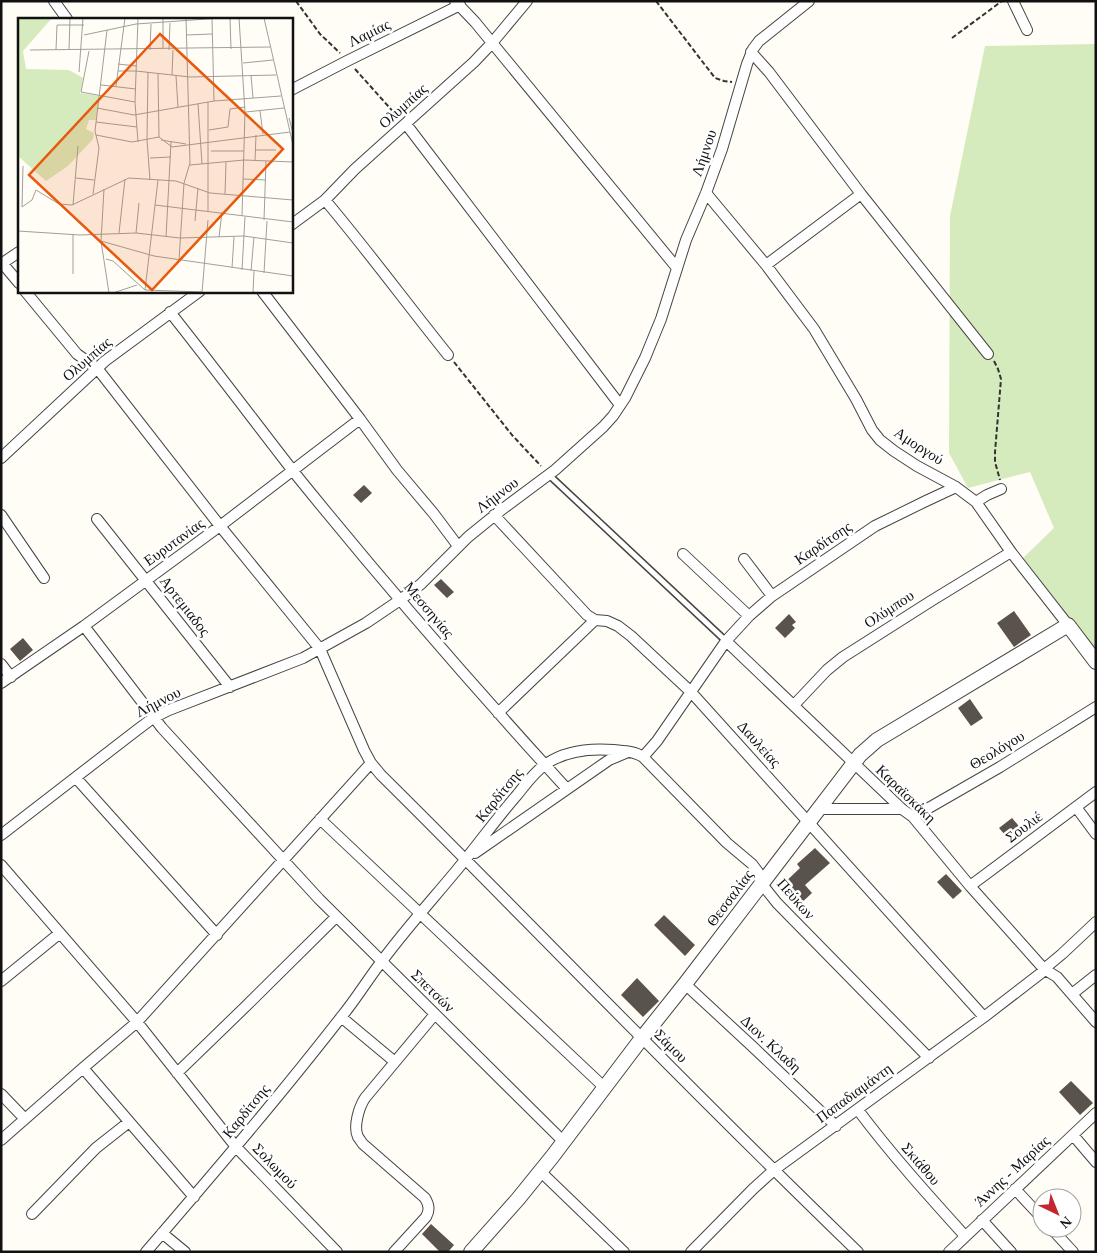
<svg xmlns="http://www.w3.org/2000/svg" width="1097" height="1253" viewBox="0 0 1097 1253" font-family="Georgia,serif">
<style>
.green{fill:#d5ebbd}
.building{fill:#5a524d}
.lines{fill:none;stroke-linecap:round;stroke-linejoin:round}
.service-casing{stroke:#444;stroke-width:8}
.minor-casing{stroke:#444;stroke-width:12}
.tertiary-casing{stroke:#444;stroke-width:16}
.path{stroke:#333;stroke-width:2;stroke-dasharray:5 2.5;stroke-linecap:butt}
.service{stroke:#fff;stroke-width:5}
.minor{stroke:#fff;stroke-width:10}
.tertiary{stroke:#fff;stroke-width:14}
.labels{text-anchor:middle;stroke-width:5;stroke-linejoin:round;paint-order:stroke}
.street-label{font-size:15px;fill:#111;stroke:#fff}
.inset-road{fill:none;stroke:#a09f9a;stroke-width:1}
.view{fill:#e8590c;fill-opacity:0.15;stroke:#e8590c;stroke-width:2.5}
.inset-edge{fill:none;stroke:#111;stroke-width:2.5}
</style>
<rect width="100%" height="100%" fill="#fffdf5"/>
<path class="green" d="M1096 44V659L1023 558 1054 528 1030 472 968 488 949 453 950 216 985 46Z"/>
<path class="building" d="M364 485 372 493 361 503 353 495Z
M441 579 454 592 447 598 434 585Z
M1014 611 1031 635 1014 647 997 623Z
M789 614 796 622 792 625 795 628 785 638 775 628Z
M23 638 33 650 20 661 10 649Z
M970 699 983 718 971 726 958 708Z
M1012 818 1024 832 1011 842 999 828Z
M815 848 830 863 805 885 812 893 798 906 780 887 800 868 797 864Z
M946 874 962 891 953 899 937 882Z
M664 915 695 945 685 956 654 925Z
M637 978 659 1001 643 1017 621 995Z
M1071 1081 1093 1103 1080 1115 1059 1092Z
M431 1224 454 1245 448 1252H440L422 1234Z"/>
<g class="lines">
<defs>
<path id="service" d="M549 475 726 641"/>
<path id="minor" d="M54 1 67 19
M455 1 475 22 677 268
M1013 1 1027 30
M751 52 769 72 861 194 988 354
M291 90 347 61 460 5
M406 124 620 405
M706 193 766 265 814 329 856 399 872 430 880 440 894 451 917 466 956 487 976 502 1011 552 1068 625
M325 200C368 251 407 304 448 355
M291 225 325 200 355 169 474 62 492 43 527 1
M2 263 19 283
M1 264 19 252
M766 265 861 194
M25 291 77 354 97 368 220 526 320 649 364 750 371 763 381 775C469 862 555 951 642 1038 713 1110 785 1181 858 1252
M262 291 360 419 397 470 434 514 458 546
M170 312C212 365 252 418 293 471 381 580 473 686 567 789
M1 458 105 361 200 291
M976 502 987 495 1001 489
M1 515 44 578
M494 515 587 615 595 620 607 621 618 626 631 636 691 692 984 1017
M97 519 230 687
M683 554 749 616
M744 559 772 596
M84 626 162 728 319 899 564 1142
M726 641 902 809 913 817 970 886 1044 969 1057 977 1096 1022
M1 664 11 677
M1 683 84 626 220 526 360 419
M794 705 827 670 843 657 931 601 1011 552
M498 713 595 620
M643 757 727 843 752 864 758 872 765 888 777 903 929 1058
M76 778 217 935
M1076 807 1096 834
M819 809H902
M913 817 1000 767 1096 707
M320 819 605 1088
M1 835 137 730 153 718 169 710 303 658 366 623 400 600 421 584 468 537 500 511 555 470 603 427 613 416 625 398 645 358 661 319 686 240 706 193 722 149 747 64 753 49 759 41 809 1
M475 853 609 760 628 752
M1 865 137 1022 236 1147 337 1252
M970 886 1096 792
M1044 969 1062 954 1096 922
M1 981 60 933
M685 984 753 1047 836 1126
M1072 994 1096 975
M341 1017 395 1062
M83 1068 194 1197
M177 1073 244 1008 336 917
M1 1094 25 1119
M858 1110C891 1154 928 1195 965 1236
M1073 1135 1096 1162
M1 1140 83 1068 137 1022 371 763
M541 1172 624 1252
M1015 1189 1042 1218
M32 1214 96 1148 129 1122
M982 1220 1011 1252
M1051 1228 1073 1252
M162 1233 185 1252
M146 1252C213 1174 279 1097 342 1016 356 999 368 979 382 961 405 930 431 901 456 871 477 846 496 819 517 795 526 784 534 772 546 764 566 750 590 748 614 750 624 751 635 751 643 757L657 741 726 641 749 616 772 596 875 526 926 501 956 487
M394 1252 426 1217C430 1210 429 1205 425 1198L363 1144C362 1143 359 1138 358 1137 353 1127 359 1107 365 1098L435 1014
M691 1252 753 1189 774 1170 984 1017 1045 970
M949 1252 1096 1113"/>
<path id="tertiary" d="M471 1252 518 1199 552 1157 642 1038 685 984 860 755 877 740 1068 625 1096 662"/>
</defs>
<use href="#service" class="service-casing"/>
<use href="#minor" class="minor-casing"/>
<use href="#tertiary" class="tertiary-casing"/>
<path class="path" d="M296 1 320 34 340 53
M656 1 715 78 724 81 732 82
M952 38 1002 1
M355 69 397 116
M994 361 998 369 1001 379 995 452V462L1000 480
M454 362 512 435 541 466"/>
<use href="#service" class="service"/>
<use href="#minor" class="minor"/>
<use href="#tertiary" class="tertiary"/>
</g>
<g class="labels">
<g class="street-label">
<text transform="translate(369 33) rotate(-26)" y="5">Λαμίας</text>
<text transform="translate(403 106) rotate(-42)" y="5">Ολυμπίας</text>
<text transform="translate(704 153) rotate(-71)" y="5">Λήμνου</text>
<text transform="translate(87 359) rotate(-41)" y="5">Ολυμπίας</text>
<text transform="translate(919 446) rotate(33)" y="5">Αμοργού</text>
<text transform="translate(497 495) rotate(-37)" y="5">Λήμνου</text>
<text transform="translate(174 542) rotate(-36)" y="5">Ευρυτανίας</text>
<text transform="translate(823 543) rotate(-34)" y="5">Καρδίτσης</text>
<text transform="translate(185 606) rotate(52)" y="5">Αρτεμιαδος</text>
<text transform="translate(889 609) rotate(-33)" y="5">Ολύμπου</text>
<text transform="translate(429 610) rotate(50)" y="5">Μεσσηνίας</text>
<text transform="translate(158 702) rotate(-27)" y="5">Λήμνου</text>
<text transform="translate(759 744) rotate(48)" y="5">Δαυλείας</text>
<text transform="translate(997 750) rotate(-31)" y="5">Θεολόγου</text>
<text transform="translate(906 794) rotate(44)" y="5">Καραϊσκάκη</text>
<text transform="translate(499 795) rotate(-51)" y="5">Καρδίτσης</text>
<text transform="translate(1024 827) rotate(-37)" y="5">Σουλιέ</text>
<text transform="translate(730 898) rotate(-53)" y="5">Θεσσαλίας</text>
<text transform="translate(796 899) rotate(49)" y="5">Πεύκων</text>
<text transform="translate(433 991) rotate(44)" y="5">Σπετσών</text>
<text transform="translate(771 1044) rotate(43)" y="5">Διον. Κλαδη</text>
<text transform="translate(671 1046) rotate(45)" y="5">Σάμου</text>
<text transform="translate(854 1093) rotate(-36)" y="5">Παπαδιαμάντη</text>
<text transform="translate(246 1111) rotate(-51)" y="5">Καρδίτσης</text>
<text transform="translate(921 1164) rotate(49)" y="5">Σκιάθου</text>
<text transform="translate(275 1166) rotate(46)" y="5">Σολωμού</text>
<text transform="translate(1012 1171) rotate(-43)" y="5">Άννης - Μαρίας</text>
</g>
</g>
<g transform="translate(18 18)">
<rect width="275" height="275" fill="#fffdf5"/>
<path d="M0 0H34L5 33 8 51 51 52 65 60 62 75 81 78 78 102H71L68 111 76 115 75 121 50 148 28 163 0 138Z" fill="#d5ebbd"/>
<path class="inset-road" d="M194 0 196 83M212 0 213 31M221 0 227 94 224 198M246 0 275 127M66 17 118 6 203 0M168 17 194 16M145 31V0M12 32 252 29M38 32 39 7H66M51 32 52 0M132 32 133 6M151 32 152 5M71 33 63 74 117 84M225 45 255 42M100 46 118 48M100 53H118M118 53 172 59 258 57M61 54 65 0M130 54 129 122 132 162M140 56 141 119M154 57 155 32M233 57 235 80M158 58 160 89M83 67 118 71M98 68 107 0M180 86 184 146M79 90 116 97 196 83 263 78M242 93 245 116M228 94 266 90M271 100 275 115M78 104 119 109M191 112 210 109 212 91 227 89M78 117 114 124 141 119 154 129 272 114M143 122 168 126M120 124 117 84 120 0M237 132H258M193 133H226M132 140 153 139M237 143 238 117M172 147 226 142 275 144M5 148 4 189 14 182 18 172 41 186 54 187 111 160 158 163 192 175 275 182M58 160 76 162M225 161 248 162M86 171 83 223 91 275M75 176 81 130 77 113 89 12M207 176 208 144M55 187 60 128M137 187 275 204M190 193V84M246 202 248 143M177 203 180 170M0 213 62 217 118 215 162 220 226 218 275 225M101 215 107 161M118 215 121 185M148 219 153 124M201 219 204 194M83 223 136 238 275 258M88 241 95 243 127 272 184 274M161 242 166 165 172 145 168 0M214 250 216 219M224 252 227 199M233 253 236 219M246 255 249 203M55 256V216M127 272 140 162M95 275 119 267M184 275 190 202M235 275 236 253"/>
<path class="view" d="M142 16 265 131 134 272 11 157Z"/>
<rect width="275" height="275" class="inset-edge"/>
</g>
<rect width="1097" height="1253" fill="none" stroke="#111111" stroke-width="5"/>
<g transform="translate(1057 1213) rotate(137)"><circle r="24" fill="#ffffff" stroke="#a0a0a0"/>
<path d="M0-4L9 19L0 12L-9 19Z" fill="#c4262e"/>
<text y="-8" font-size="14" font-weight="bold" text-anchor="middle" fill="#111111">N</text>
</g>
</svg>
